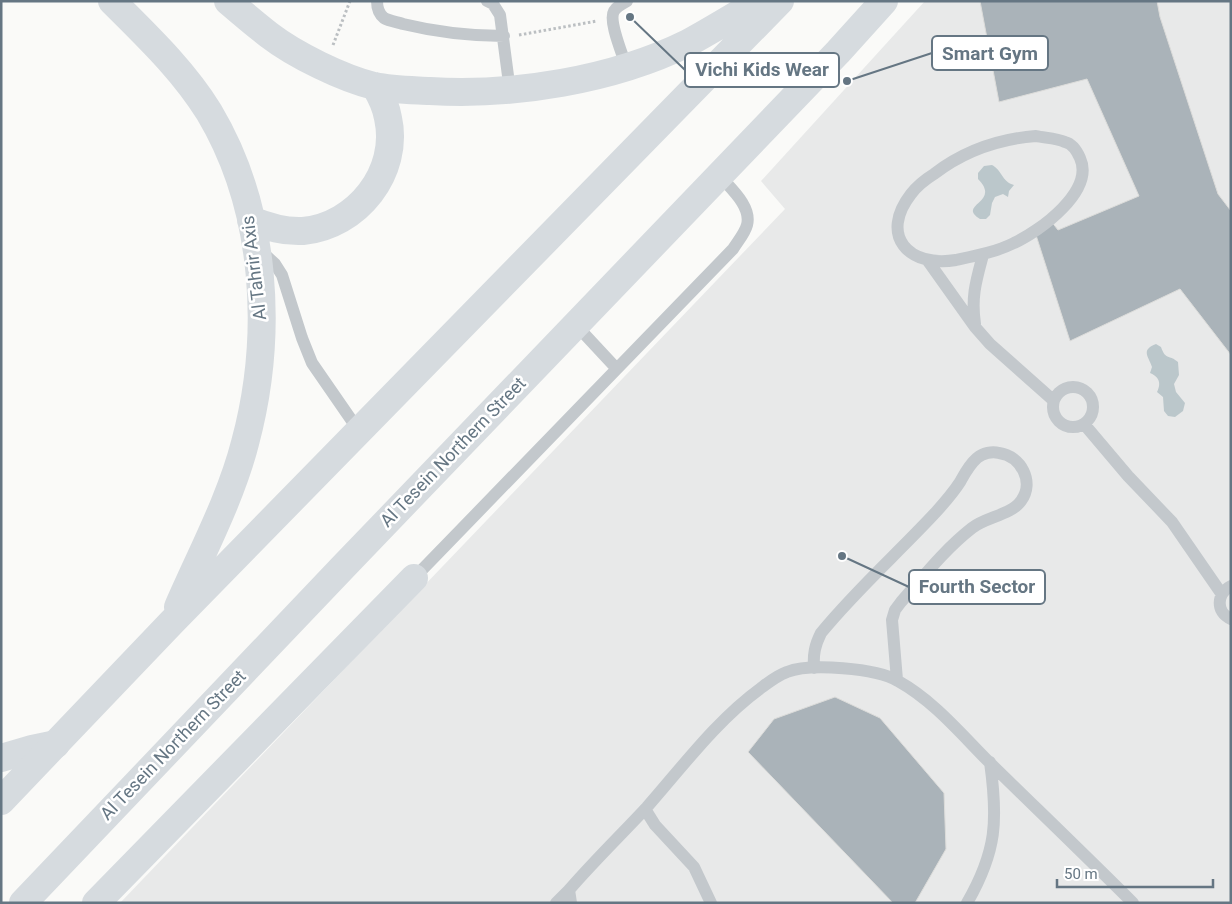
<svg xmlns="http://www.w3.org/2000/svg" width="1232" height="904" viewBox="0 0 1232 904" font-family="Roboto,sans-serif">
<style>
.built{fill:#e8e9e9}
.water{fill:#bbc7cb}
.building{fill:#aab3b9;stroke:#dcdcda}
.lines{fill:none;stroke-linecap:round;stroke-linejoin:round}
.path{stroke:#bbbfc2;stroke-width:3;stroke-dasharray:2.5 2.5;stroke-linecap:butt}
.lane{stroke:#c3c8cc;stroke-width:12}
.secondary{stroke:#d6dbdf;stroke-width:28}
.primary{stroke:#d6dbdf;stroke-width:28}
.labels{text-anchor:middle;stroke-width:5;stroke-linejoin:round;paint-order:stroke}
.street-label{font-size:18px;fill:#657683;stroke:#fff}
.leader{fill:none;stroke:#657683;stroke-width:2}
.callout-dot{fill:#657683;stroke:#fff;stroke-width:2}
.callout{fill:#fff;stroke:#657683;stroke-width:2}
.callout-label{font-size:19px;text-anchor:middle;font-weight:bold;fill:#657683}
</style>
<rect width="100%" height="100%" fill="#fafaf8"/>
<path class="built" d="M925 1H1231V903H120L785 209 761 181Z"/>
<path class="water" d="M992 165C1002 170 1002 182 1014 185L1009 191 1008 197 1003 194 995 197 992 203 990 215 986 219H980C956 204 1002 203 978 179V173L984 166Z
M1156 344 1161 347C1166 361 1169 354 1178 362L1179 375 1174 384 1176 392 1185 403 1183 411 1175 417 1168 416 1164 411 1163 397 1157 392C1161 384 1160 377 1150 373L1152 367C1149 357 1140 350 1156 344Z"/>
<path class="building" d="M980 1H1157L1160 17 1218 194 1231 211V355L1180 289 1070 341 1035 232 1051 221 1058 230 1139 196 1087 79 999 102Z
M835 697 880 718 944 793 946 849 915 903H893L748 752 774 719Z"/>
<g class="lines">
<path class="path" d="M519 35 597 21
M333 45 350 1"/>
<path class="lane" d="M377 1C377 8 379 14 384 18 389 21 397 22 403 24 436 32 470 36 504 36
M487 1 493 4 500 15 510 91
M626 66C623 55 608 21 614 11 617 6 622 4 627 1
M1036 136C1045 138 1056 138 1065 142 1073 144 1077 151 1080 158 1095 191 1040 231 1014 243 996 252 975 256 956 260 908 268 879 235 911 194 917 186 926 179 934 174 964 151 998 139 1036 136Z
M260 250 275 264 282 275 302 338 312 363 359 431
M928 261 975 327 990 344 1053 400
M975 324C971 297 976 281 983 255
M576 325 616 368
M1053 407a20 20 0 1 1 40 0a20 20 0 1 1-40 0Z
M1084 424 1128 476 1172 522 1221 593
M414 578 733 249C738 241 745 233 747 225 752 206 730 188 719 175
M1231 586C1217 593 1215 612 1231 619
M814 668C813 654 815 645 821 633 856 590 898 553 936 512 945 502 953 493 960 482 965 473 969 465 977 458 983 453 992 451 999 453 1021 456 1035 482 1021 501 1011 515 986 517 972 528 945 549 923 577 901 602L895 610 892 620 897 680
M645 809 655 825 694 867 711 903
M556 903 569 890
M571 903 569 890C594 861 621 835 647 807 683 766 717 720 761 688 769 682 778 675 787 672 810 663 876 668 898 681 934 701 961 734 990 763 1038 810 1086 856 1133 903
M967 903C997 851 998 820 990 762"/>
<path class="secondary" d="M1 758 32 749 56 744
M96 903 414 578"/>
<path class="primary" d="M112 1C147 36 183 70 209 112 267 209 274 335 245 443 231 498 201 554 178 607
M228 1C242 13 255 24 269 35 295 55 342 78 374 86 392 90 412 90 430 91 514 96 613 80 688 43 712 30 736 15 760 1
M251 220C268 227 284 232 303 231 357 226 400 172 388 118 386 106 381 96 375 86
M1 801 172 622 780 1
M23 903 344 566 838 52 884 1"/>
</g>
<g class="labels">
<g class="street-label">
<text transform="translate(254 268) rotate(-97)" y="6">Al Tahrir Axis</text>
<text transform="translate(453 452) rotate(-46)" y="6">Al Tesein Northern Street</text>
<text transform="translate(173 745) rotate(-46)" y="6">Al Tesein Northern Street</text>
</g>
</g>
<path class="leader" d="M847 81L932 53M630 17L685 70M842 556L909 587"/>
<g class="callout-dot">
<circle cx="847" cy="81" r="5"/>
<circle cx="630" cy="17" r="5"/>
<circle cx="842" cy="556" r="5"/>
</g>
<g class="callout">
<rect x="932" y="36" width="116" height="34" rx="5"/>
<rect x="685" y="53" width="154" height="34" rx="5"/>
<rect x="909" y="570" width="136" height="34" rx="5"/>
</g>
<g class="callout-label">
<text x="990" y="60">Smart Gym</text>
<text x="762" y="76">Vichi Kids Wear</text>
<text x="977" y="593">Fourth Sector</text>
</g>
<rect width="1232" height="904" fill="none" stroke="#657683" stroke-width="5"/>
<path d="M1057 879v8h156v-8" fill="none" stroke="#657683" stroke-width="2.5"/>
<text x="1064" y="879" font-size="15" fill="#657683" stroke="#ffffff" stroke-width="4" paint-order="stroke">50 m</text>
</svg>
